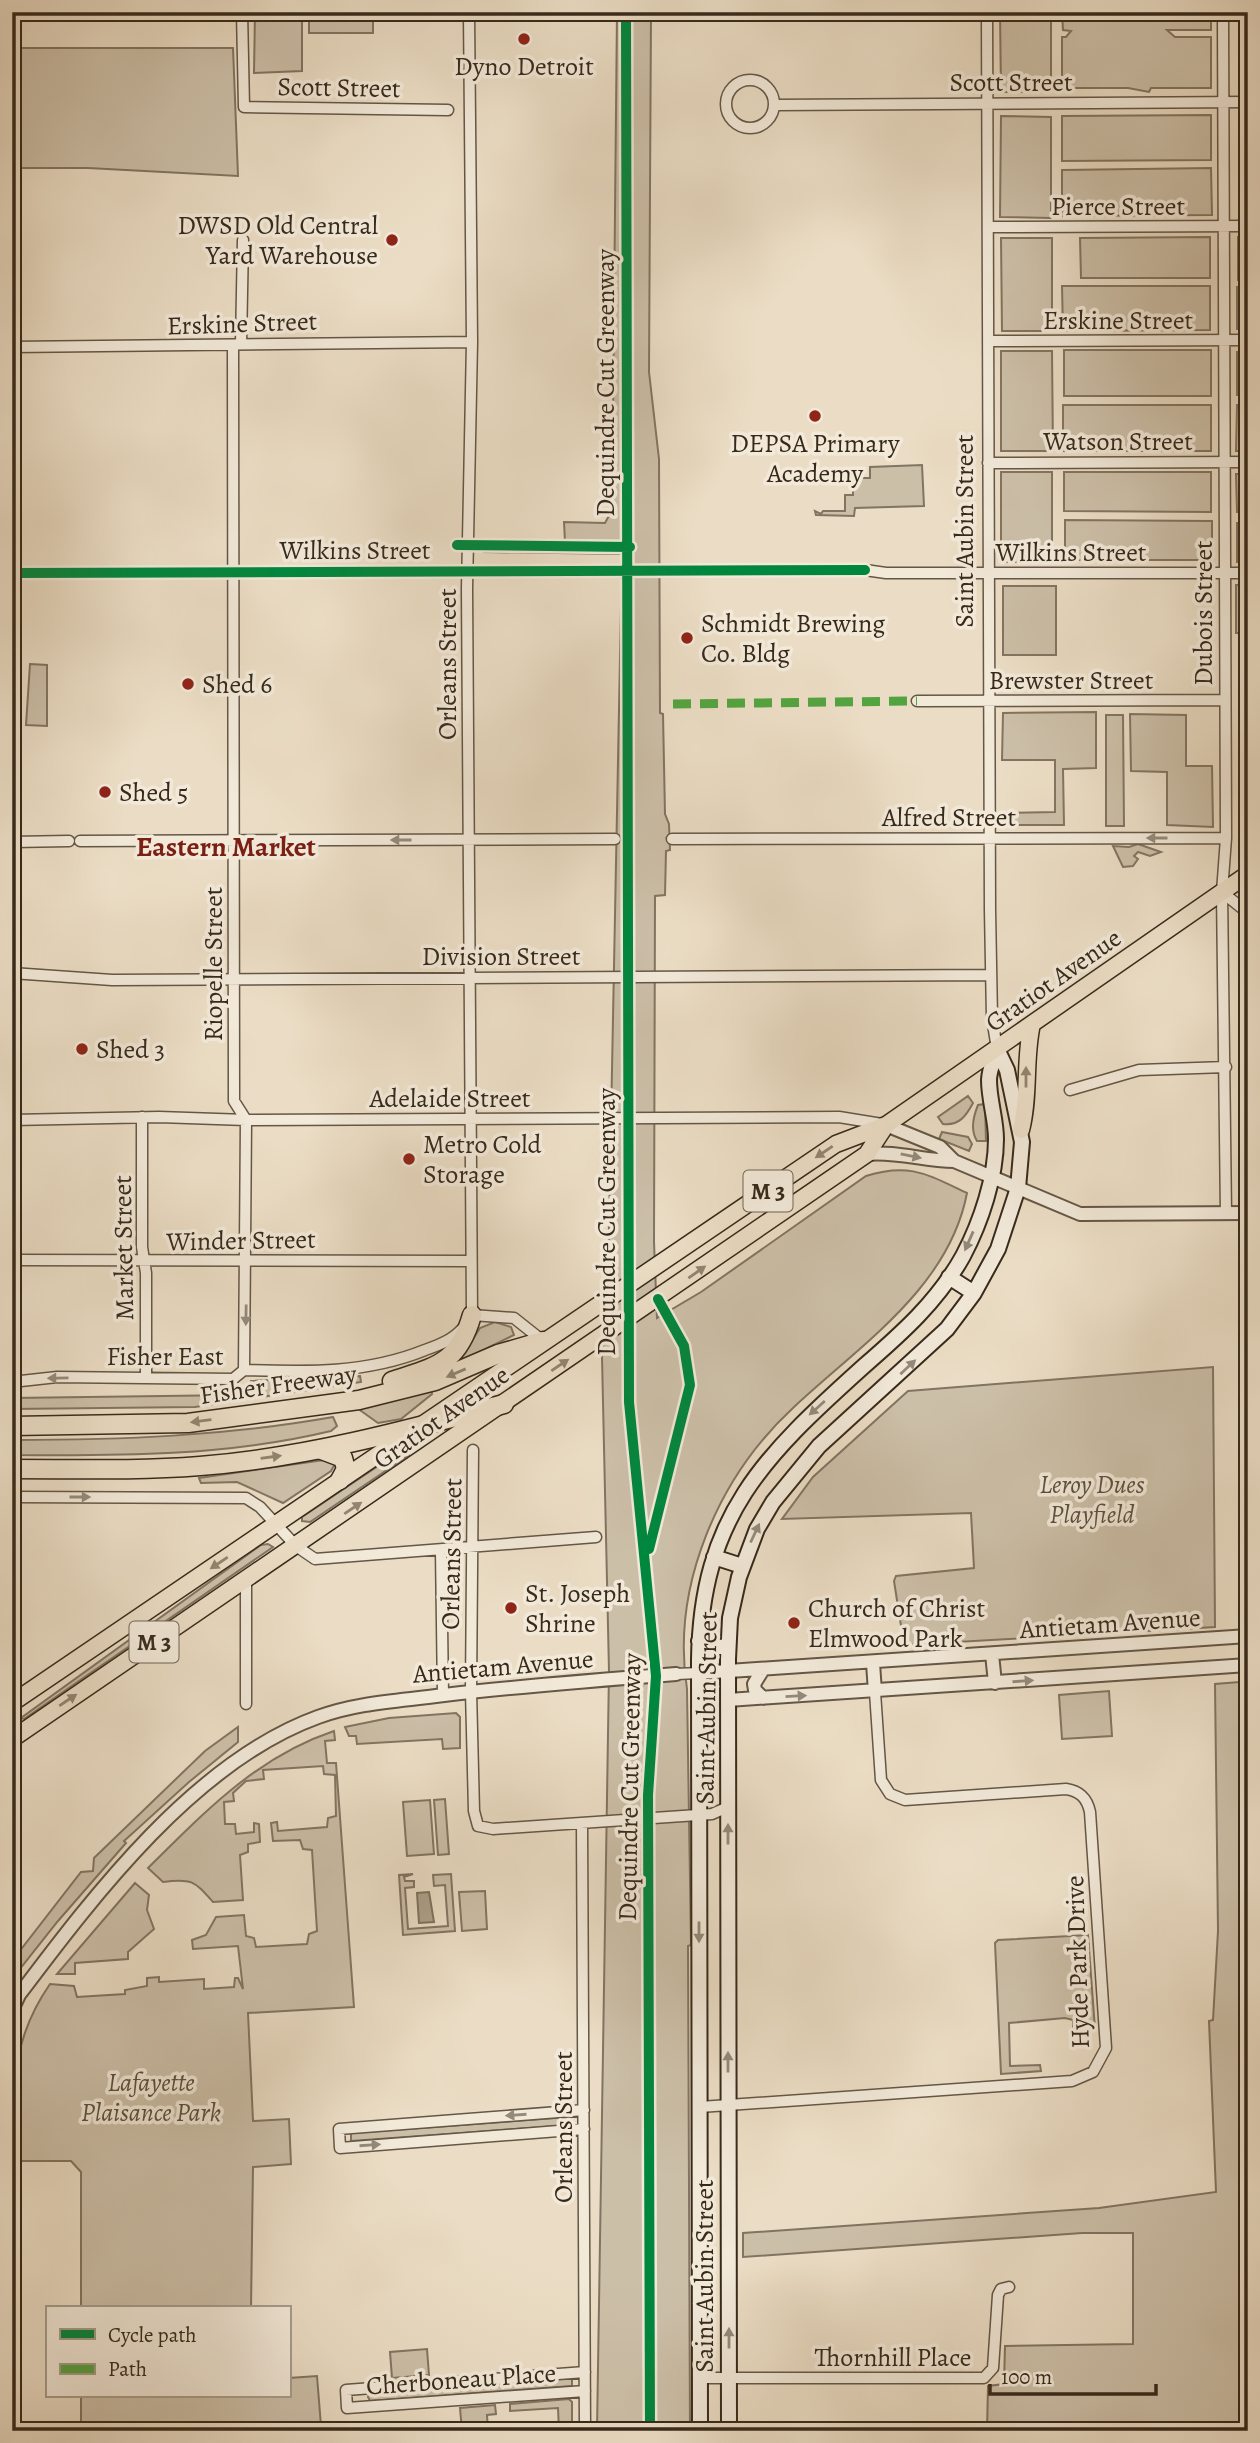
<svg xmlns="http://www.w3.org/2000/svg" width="1260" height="2443" viewBox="0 0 1260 2443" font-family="Alegreya,serif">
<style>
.green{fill:#ccbfa8;stroke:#827462;stroke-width:2}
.water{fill:#aea08b;stroke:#7e715e;stroke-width:2}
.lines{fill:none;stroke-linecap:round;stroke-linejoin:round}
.minor-casing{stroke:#645746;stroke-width:13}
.tertiary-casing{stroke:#645746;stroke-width:16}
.secondary-casing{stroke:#372a1b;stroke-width:18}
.primary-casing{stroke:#372a1b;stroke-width:19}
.motorway-casing{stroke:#372a1b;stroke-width:21}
.minor{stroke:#f2e9d9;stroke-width:10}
.tertiary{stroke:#f2e9d9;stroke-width:12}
.secondary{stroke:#f2e9d9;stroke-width:14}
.primary{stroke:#ebddc5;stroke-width:16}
.motorway{stroke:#ebddc5;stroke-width:18}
.quiet{stroke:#53a440;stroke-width:9;stroke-dasharray:18 9;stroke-linecap:butt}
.cycleway-casing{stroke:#f2e9d9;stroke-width:15}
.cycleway{stroke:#00873e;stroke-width:10}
.oneway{fill:#948a7a}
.oneway2{fill:#918470}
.poi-dot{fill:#8f2418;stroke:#f2e9d9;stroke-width:2.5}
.labels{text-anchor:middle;stroke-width:7;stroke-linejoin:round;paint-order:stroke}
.shield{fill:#f2e9d9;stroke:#6f6354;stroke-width:2}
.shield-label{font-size:24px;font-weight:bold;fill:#372a1b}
.poi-label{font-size:26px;fill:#372a1b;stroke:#f2e9d9;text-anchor:start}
.street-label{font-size:26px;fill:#372a1b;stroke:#f2e9d9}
.park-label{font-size:26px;font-style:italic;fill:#5c4f3e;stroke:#f2e9d9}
.neighbourhood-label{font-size:28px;font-weight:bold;fill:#7a1f14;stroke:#f2e9d9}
</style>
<rect width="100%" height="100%" fill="#ebddc5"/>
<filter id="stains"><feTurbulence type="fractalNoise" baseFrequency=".00286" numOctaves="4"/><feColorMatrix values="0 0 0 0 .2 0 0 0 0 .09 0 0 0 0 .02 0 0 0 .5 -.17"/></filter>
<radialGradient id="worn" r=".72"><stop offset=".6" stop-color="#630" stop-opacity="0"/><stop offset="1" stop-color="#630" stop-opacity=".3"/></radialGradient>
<path class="green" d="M255 12H302V71L254 73Z
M309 12H373V33H309Z
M617 12H651L649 372 659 459 660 713 663 714 665 814 669 824 670 850 666 851 665 895 655 896 654 1242 657 1318 701 1292 866 1176C910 1162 928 1175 967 1193 949 1288 860 1345 794 1407 718 1477 671 1586 687 1689L691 1945 688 1946 690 2431H597L609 1671 602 1357 608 1276 622 554 484 552V541L565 542 564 522 605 523 612 510Z
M1000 12H1051V91L1001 92Z
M1062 12H1211V30H1167L1175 37H1211V88H1151L1149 92 1128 88H1062V37H1066L1071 31 1063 30Z
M12 48H233L238 176 88 168H12Z
M1211 115V160L1062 161V116Z
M1001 116 1051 117V218L1000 217Z
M1239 116H1248V161H1239Z
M1211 168 1212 215 1062 216V170Z
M1239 168H1248V215H1239Z
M1210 237V278H1081L1080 238Z
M1238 237H1248V280H1238Z
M1001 238H1052V331H1002Z
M1062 286H1210V330L1063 331Z
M1237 287H1248V329H1237Z
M1064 350H1211V396H1064Z
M1001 351H1052L1053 451H1001Z
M1237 352H1248V395H1237Z
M1063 405H1211V451H1063Z
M1237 405 1248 406V451H1236Z
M922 465 924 506 855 508 854 516 816 515 815 511 821 514 823 511H845V495H853V478H870V467Z
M1001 472H1052V562H1001Z
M1064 472H1211V512L1064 511Z
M1236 474H1248V512H1237Z
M1065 520 1212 521V560H1065Z
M1237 523H1248V562H1237Z
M1236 585H1248V633H1236Z
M1003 586H1056V655H1003Z
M30 664 47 665V726L26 725Z
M1096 712V768L1063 769 1064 825H1004V813L1055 812V760H1002L1003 713Z
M1130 714 1186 715V766H1212L1213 827 1167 825V772L1131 771Z
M1106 715H1123L1124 826H1106Z
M1138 844 1161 852 1150 856 1138 852 1134 856 1138 859 1133 866 1123 867 1113 846 1129 847Z
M968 1096 973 1103C966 1116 959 1126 943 1124L938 1117Z
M985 1104 986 1141H977C970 1130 973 1117 978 1105Z
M942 1132 968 1137 972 1144 969 1151 939 1139Z
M495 1322 511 1327 514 1335 439 1372 466 1350 480 1328Z
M1213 1367 1215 1627 904 1645 894 1581 896 1576 974 1568 971 1513 782 1519 813 1477 908 1391Z
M360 1376 361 1382 195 1407 12 1409V1398L238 1395 250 1386 251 1381Z
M431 1389 432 1394 401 1419 378 1423 357 1408Z
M333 1417 337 1426 331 1431C227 1456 120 1456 12 1455V1440C121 1440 226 1436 333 1417Z
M405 1448 409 1455 310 1522 302 1521V1517Z
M331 1459 335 1464 331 1471 283 1503 237 1482 201 1483 199 1478Z
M1248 1497V1620L1240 1621V1498Z
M261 1545 268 1544 273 1547 24 1719 21 1718Z
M1239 1682V1767H1248V2431H987L988 2386 1004 2384 1005 2346 1133 2344V2233H1082L743 2257V2233L1099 2208 1216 2192 1209 2021 1213 2020 1218 1931 1215 1684Z
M1109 1691 1112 1736 1062 1739 1059 1695Z
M456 1713 460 1717V1748L443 1749 442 1739 357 1744 356 1736H349L345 1727 389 1718Z
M238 1727V1742L189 1782 124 1841 126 1843 58 1921 12 1979V1961L81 1872 93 1871 94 1858 205 1751Z
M334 1731 335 1740 325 1741 327 1763H336L354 2007 248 2013 253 2121 289 2119 291 2164 253 2167 251 2308H81V2172L71 2161H13C13 2093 9 2043 50 1984L74 1986 77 1997 125 1994V1990L147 1986V1978L159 1977V1982L204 1979V1989L234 1987 235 1978H238L243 1989 238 1946 193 1949 192 1940 206 1935 216 1917 244 1915 246 1936 254 1938 256 1947 307 1944 309 1934 317 1931 312 1850 303 1849 300 1840 273 1841 271 1823 277 1822 278 1831 327 1827 328 1818 336 1816 335 1775 324 1774 323 1766 263 1770 264 1779 246 1781 233 1793 234 1801 224 1802 225 1824H235L236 1834 254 1832V1823L259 1824 260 1842 248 1844V1852L240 1855 243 1900 213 1902C194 1881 192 1878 163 1882L148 1868C204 1813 256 1757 334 1731Z
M445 1799 449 1854 438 1855 434 1800Z
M430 1800 434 1854 407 1856 403 1802Z
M413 1874 404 1877 405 1881H414V1887L405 1888 408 1929 448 1926 445 1885 434 1886 433 1875 451 1874 455 1931 403 1935 399 1875Z
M135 1883 149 1895 147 1910 154 1929 128 1952V1959L75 1963V1974H57Z
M485 1891 487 1929 462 1931 459 1892Z
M1088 1935 1095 2029H1073V2020L1065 2018 1009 2023 1010 2066 1040 2065 1041 2071 1001 2074 995 1943 998 1940Z
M570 2117 571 2125 351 2141V2133Z
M427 2349 429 2375 392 2378 390 2352Z
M317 2376 321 2426 251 2431H18L81 2426V2396H289V2378Z
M572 2378V2386L370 2401 368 2397 369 2393Z
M569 2399 572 2402V2431H559L558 2408 510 2411V2404Z
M495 2405 496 2414 487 2415 488 2431H462L460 2408Z"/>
<path class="water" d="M429 1892 434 1922 419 1923 417 1893Z"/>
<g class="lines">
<defs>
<path id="minor" d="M242 12 244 107 448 110
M469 12 472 342 467 589 472 1315
M987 12 990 910 992 1018 997 1049
M1223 12 1226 838 1222 892 1226 1214
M726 104a24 24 0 1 1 48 0a24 24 0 1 1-48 0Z
M774 105 1248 102
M988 227 1248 226
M988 341 1248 340
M241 344 243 240
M233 345 234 1101 246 1120 244 1370
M12 347 472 342
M988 463 1248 462
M12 573 865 570 886 573H1248
M917 701 1225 700
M672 839 1226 838
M80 841 615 839
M12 842 69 841
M1222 892 1248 913
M12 973 112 980 991 975
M1070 1090 1139 1070 1226 1067
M142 1117V1247L146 1273V1378
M12 1120 159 1117 246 1120 839 1117 882 1124
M12 1260 471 1261
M472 1315 514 1318 543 1341
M244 1370C307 1372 366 1374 425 1350 439 1345 452 1340 462 1329
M12 1382 57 1377 233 1379 244 1370
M473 1450 471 1691 474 1811 478 1826 493 1829 712 1814 728 1807
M12 1497 246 1498 260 1507 296 1546 315 1559 596 1537
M441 1551 443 1696
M246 1579V1704
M676 1674 699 1673
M582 1824 585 2431
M700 2107 1072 2081 1093 2072 1106 2048 1090 1812C1087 1798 1080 1791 1066 1789L905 1800 890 1794 881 1780 875 1692
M584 2110 339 2129 340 2148 584 2129
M700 2378H984L993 2368 998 2295 1001 2289 1009 2287
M585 2391 347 2408 346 2390 585 2372"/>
<path id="tertiary" d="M886 1125 940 1147 954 1161 1080 1214 1248 1213
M867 1154C897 1151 924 1161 954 1161
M992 1654 995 1683
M873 1663 875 1692
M762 1671 754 1684 755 1690 763 1698
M699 1673 1248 1636
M728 1700 1248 1665
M12 2010 19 1995C95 1894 196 1761 318 1717 359 1702 401 1701 444 1695 521 1686 598 1680 676 1674"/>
<path id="secondary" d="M949 1277 974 1293
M714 1557 742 1566
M699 1641 711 1648 728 1646
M700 2431 699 1660C701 1516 764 1456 864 1366 902 1333 938 1301 963 1256 981 1222 996 1177 996 1139 996 1119 989 1100 989 1080 989 1071 994 1059 997 1049
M729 2431 728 1659 730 1618 739 1577 757 1529 773 1502 819 1446 947 1329 974 1293 998 1249 1018 1188 1022 1142 1007 1070 997 1049"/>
<path id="primary" d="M1021 1130C1030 1095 1024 1059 1032 1024
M12 1703 836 1144 886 1125 1248 874
M12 1739 867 1154 886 1125"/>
<path id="motorway" d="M392 1381C437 1366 458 1364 472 1315
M12 1426 188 1423 359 1400 435 1381 498 1354 543 1341
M319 1449 343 1458 346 1469 340 1480
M12 1469C75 1469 138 1471 200 1466 303 1458 404 1431 504 1404"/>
</defs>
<use href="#minor" class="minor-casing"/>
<use href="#tertiary" class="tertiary-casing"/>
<use href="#secondary" class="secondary-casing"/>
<use href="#primary" class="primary-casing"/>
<use href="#motorway" class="motorway-casing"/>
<use href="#minor" class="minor"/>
<use href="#tertiary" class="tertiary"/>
<use href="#secondary" class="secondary"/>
<use href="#primary" class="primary"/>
<use href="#motorway" class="motorway"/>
<path class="quiet" d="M673 704 917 701"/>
<defs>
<path id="cycleway" d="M626 12 629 1402 656 1676 648 1795 650 2431
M457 545 630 547
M12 573 865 570
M649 1549 690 1385 684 1346 658 1299"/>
</defs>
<use href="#cycleway" class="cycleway-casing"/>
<use href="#cycleway" class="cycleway"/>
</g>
<defs><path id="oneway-solid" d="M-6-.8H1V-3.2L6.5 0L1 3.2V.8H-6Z" transform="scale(1.75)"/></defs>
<g class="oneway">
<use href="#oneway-solid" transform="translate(1157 838) rotate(180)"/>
<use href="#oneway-solid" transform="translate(401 840) rotate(180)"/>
<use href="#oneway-solid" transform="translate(911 1156) rotate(11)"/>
<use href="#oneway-solid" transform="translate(969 1241) rotate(114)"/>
<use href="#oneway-solid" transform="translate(246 1315) rotate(91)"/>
<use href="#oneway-solid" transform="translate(908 1367) rotate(-43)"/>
<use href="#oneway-solid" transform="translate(58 1378) rotate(179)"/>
<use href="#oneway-solid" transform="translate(817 1408) rotate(138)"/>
<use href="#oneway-solid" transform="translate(80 1497)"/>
<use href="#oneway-solid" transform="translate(755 1533) rotate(-65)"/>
<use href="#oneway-solid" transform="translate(1023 1681) rotate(-4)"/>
<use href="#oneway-solid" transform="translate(796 1696) rotate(-3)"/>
<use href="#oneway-solid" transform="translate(728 1834) rotate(-90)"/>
<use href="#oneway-solid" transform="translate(699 1932) rotate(90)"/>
<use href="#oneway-solid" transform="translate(728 2062) rotate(-90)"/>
<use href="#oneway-solid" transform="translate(516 2115) rotate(176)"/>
<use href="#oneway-solid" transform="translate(370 2145) rotate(-4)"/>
<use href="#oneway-solid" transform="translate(729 2338) rotate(-90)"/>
</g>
<g class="oneway2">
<use href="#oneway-solid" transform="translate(1026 1077) rotate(-90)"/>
<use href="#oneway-solid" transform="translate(824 1152) rotate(146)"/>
<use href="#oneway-solid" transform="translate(697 1272) rotate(-35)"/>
<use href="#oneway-solid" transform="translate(560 1365) rotate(-34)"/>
<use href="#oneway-solid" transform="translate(456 1373) rotate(157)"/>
<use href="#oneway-solid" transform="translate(201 1421) rotate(173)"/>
<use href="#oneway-solid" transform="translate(271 1457) rotate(-8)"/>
<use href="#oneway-solid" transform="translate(353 1508) rotate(-34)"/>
<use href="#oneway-solid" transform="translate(219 1563) rotate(146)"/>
<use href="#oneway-solid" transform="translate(68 1700) rotate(-34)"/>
</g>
<g class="poi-dot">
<circle cx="524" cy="39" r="7"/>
<circle cx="392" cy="240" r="7"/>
<circle cx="815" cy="416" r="7"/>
<circle cx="687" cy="638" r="7"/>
<circle cx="188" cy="684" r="7"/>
<circle cx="105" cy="792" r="7"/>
<circle cx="82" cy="1049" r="7"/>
<circle cx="409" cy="1159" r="7"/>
<circle cx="511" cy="1608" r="7"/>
<circle cx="794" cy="1623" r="7"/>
</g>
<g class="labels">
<g class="shield">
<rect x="743.5" y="1170.5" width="49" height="41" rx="5"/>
<rect x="129.5" y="1621.5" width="49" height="41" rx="5"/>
</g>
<g class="shield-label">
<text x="768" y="1199">M 3</text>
<text x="154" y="1650">M 3</text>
</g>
<g class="poi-label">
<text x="524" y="75" text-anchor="middle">Dyno Detroit</text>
<text x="378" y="234" text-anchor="end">DWSD Old Central<tspan x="378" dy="30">Yard Warehouse</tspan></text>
<text x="815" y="452" text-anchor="middle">DEPSA Primary<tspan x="815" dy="30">Academy</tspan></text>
<text x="701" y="632">Schmidt Brewing<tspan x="701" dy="30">Co. Bldg</tspan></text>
<text x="202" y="693">Shed 6</text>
<text x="119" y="801">Shed 5</text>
<text x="96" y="1058">Shed 3</text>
<text x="423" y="1153">Metro Cold<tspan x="423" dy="30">Storage</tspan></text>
<text x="525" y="1602">St. Joseph<tspan x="525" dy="30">Shrine</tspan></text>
<text x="808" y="1617">Church of Christ<tspan x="808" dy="30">Elmwood Park</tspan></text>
</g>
<g class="street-label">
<text x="1011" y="91">Scott Street</text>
<text transform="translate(339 87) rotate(1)" y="9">Scott Street</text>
<text x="1118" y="215">Pierce Street</text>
<text x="1118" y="329">Erskine Street</text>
<text transform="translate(242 323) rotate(-2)" y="9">Erskine Street</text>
<text transform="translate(605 383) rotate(-90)" y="9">Dequindre Cut Greenway</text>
<text x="1118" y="450">Watson Street</text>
<text transform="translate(964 531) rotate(-90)" y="9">Saint Aubin Street</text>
<text x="355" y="559">Wilkins Street</text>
<text x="1071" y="561">Wilkins Street</text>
<text transform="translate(1203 613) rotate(-90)" y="9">Dubois Street</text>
<text transform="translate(447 664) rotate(-90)" y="9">Orleans Street</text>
<text x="1071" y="689">Brewster Street</text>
<text x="949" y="826">Alfred Street</text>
<text x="501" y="965">Division Street</text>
<text transform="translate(213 964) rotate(-90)" y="9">Riopelle Street</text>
<text transform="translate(1053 980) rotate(-35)" y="9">Gratiot Avenue</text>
<text x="450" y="1107">Adelaide Street</text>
<text transform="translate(606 1222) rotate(-90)" y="9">Dequindre Cut Greenway</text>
<text transform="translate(241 1240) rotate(-1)" y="9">Winder Street</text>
<text transform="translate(123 1248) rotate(-91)" y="9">Market Street</text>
<text x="165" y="1365">Fisher East</text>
<text transform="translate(278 1384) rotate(-8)" y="9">Fisher Freeway</text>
<text transform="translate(441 1417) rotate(-35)" y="9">Gratiot Avenue</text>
<text transform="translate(451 1554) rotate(-89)" y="9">Orleans Street</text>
<text transform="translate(1110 1623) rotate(-4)" y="9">Antietam Avenue</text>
<text transform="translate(503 1666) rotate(-5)" y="9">Antietam Avenue</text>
<text transform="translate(706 1708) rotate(-89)" y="9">Saint Aubin Street</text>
<text transform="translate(629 1787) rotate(-89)" y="9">Dequindre Cut Greenway</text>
<text transform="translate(1077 1962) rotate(-92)" y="9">Hyde Park Drive</text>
<text transform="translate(563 2127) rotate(-90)" y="9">Orleans Street</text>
<text transform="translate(704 2276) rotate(-90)" y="9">Saint Aubin Street</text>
<text x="893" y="2366">Thornhill Place</text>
<text transform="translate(461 2379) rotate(-4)" y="9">Cherboneau Place</text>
</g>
<g class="park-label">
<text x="1092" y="1493">Leroy Dues<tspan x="1092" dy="30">Playfield</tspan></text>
<text x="151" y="2091">Lafayette<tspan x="151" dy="30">Plaisance Park</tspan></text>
</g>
<g class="neighbourhood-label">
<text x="226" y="856">Eastern Market</text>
</g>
</g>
<rect width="1260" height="2443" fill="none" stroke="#ebddc5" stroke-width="42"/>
<rect x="14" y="14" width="1232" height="2415" fill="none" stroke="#372a1b" stroke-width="3.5"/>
<rect x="21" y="21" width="1218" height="2401" fill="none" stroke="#372a1b" stroke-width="2"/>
<rect x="46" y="2306" width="245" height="91" fill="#f2e9d9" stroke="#a79d8d" stroke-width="2"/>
<rect x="60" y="2329" width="35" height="10" fill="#00873e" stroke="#a79d8d" stroke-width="2"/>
<text x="108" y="2342" font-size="21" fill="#372a1b">Cycle path</text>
<rect x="60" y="2364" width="35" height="10" fill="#53a440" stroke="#a79d8d" stroke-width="2"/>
<text x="108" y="2376" font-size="21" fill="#372a1b">Path</text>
<path d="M990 2384v10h166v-10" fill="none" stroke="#372a1b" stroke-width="3.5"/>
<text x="1001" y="2384" font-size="21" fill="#372a1b" stroke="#f2e9d9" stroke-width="5" paint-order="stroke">100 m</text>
<rect width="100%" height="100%" filter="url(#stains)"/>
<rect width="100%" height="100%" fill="url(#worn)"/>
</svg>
